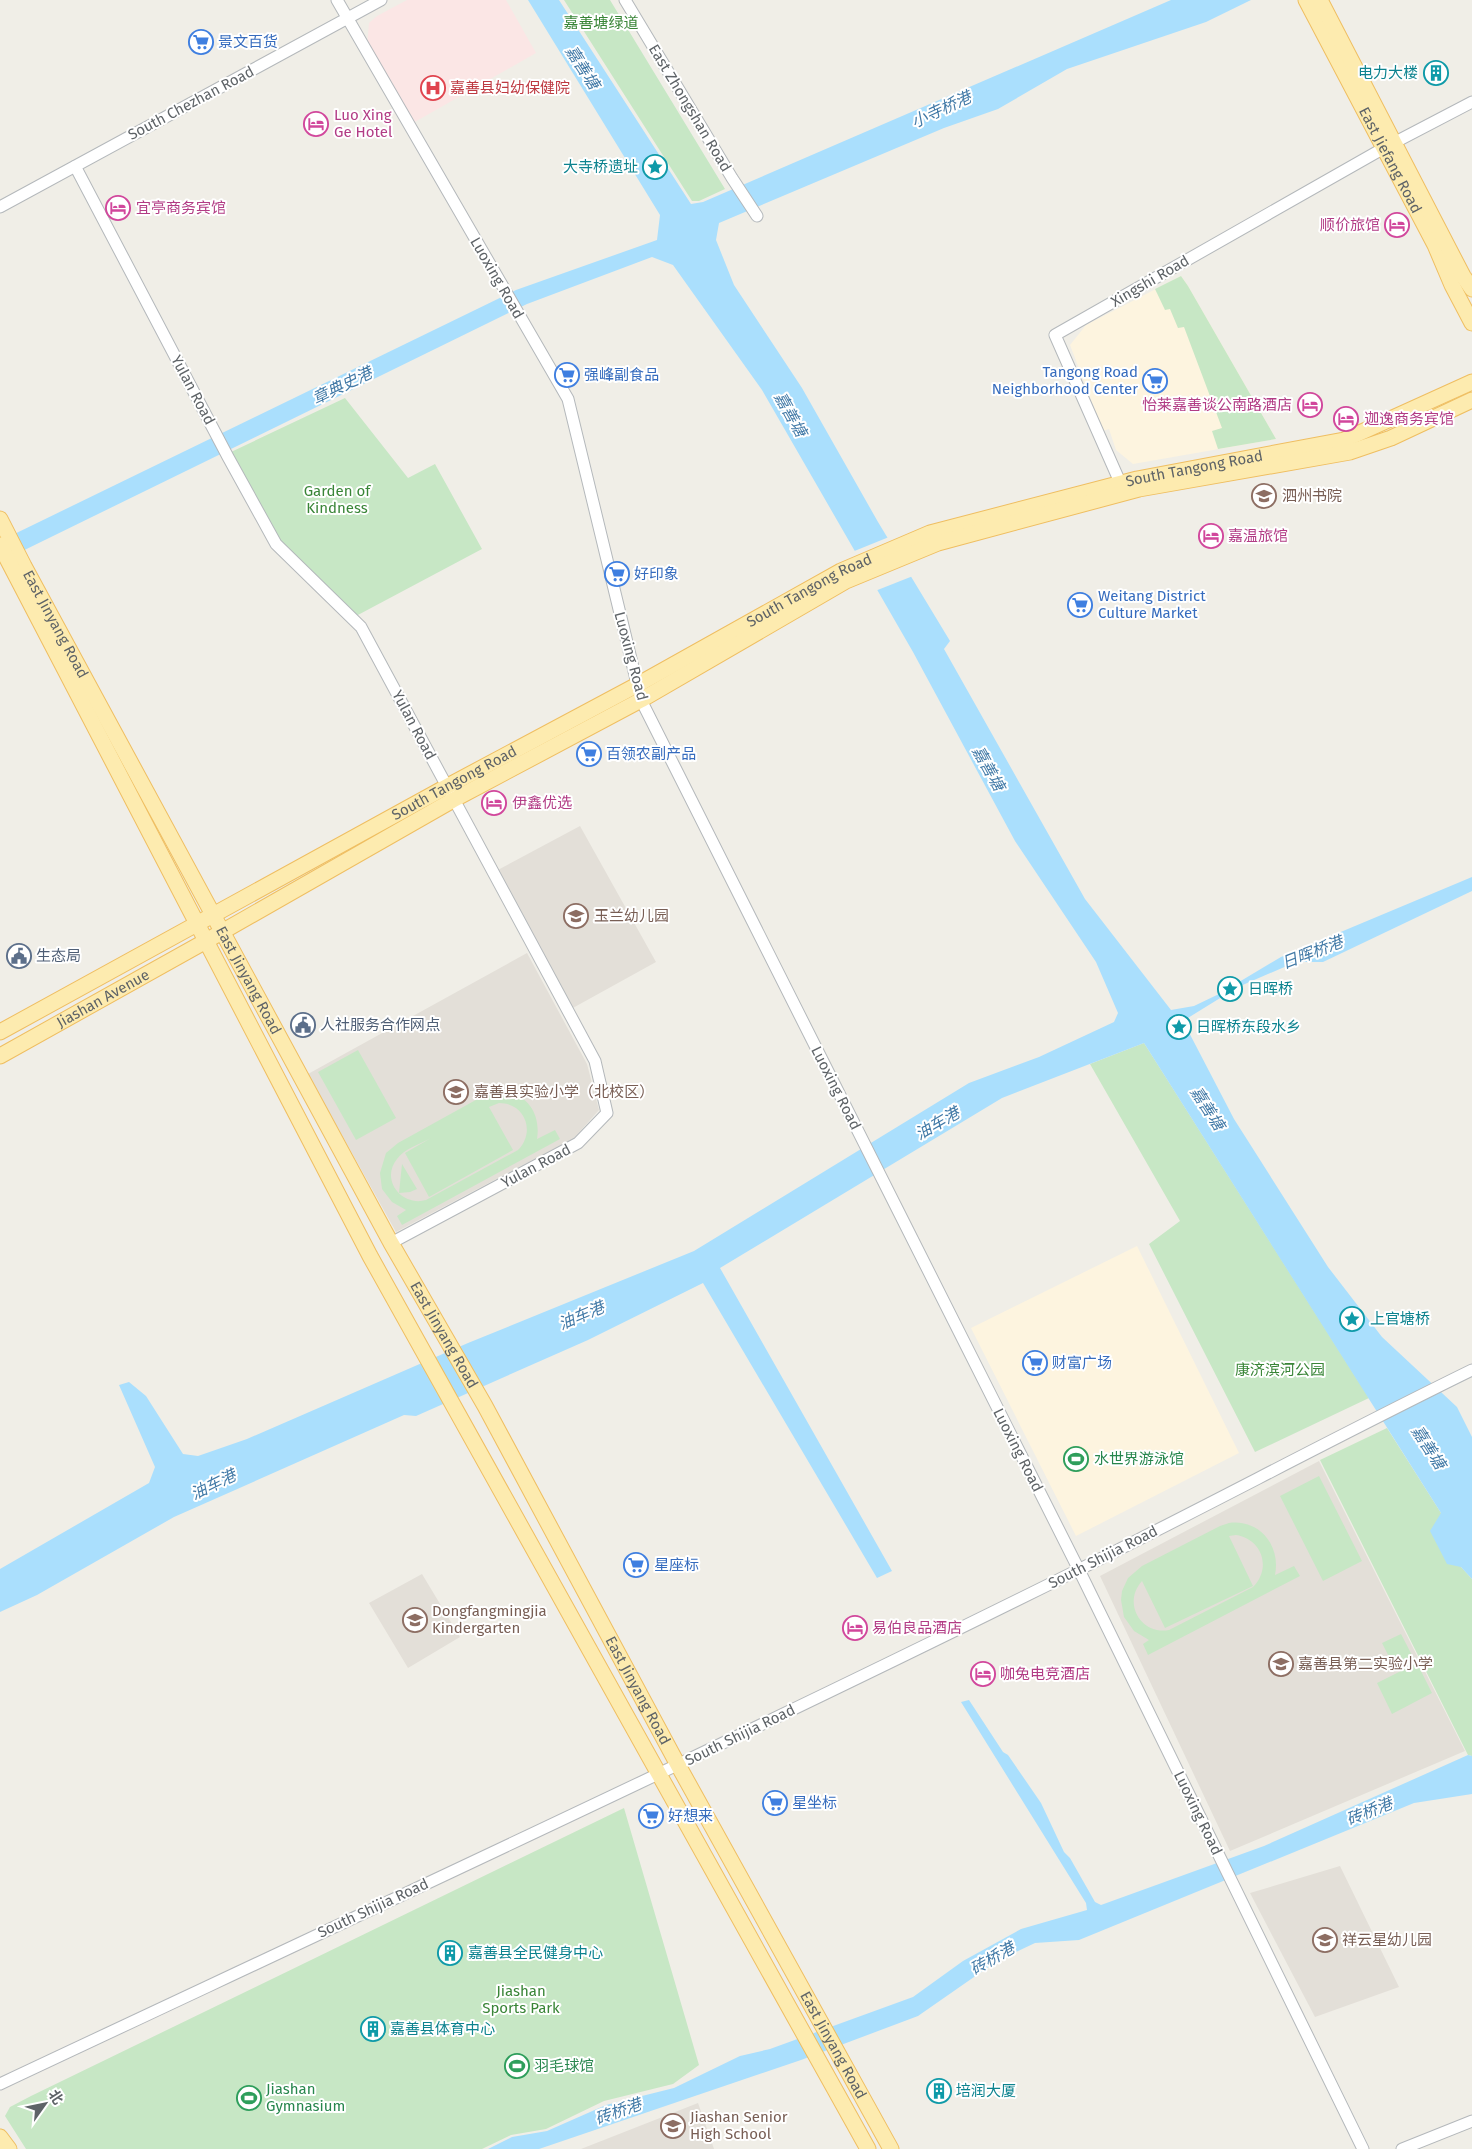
<svg xmlns="http://www.w3.org/2000/svg" width="1472" height="2149" viewBox="0 0 1472 2149" font-family="'Fira Sans','Noto Sans SC',sans-serif">
<style>
.commercial{fill:#fdf4df}
.education{fill:#e3dfd8}
.medical{fill:#fbe6e5}
.green{fill:#c7e7c5;fill-rule:evenodd}
.water{fill:#aadffd}
.pier{fill:#f0eee7}
.lines{fill:none;stroke-linecap:round;stroke-linejoin:round}
.minor-casing{stroke:#b4b8bb;stroke-width:13}
.major-casing{stroke:#efbe61;stroke-width:17}
.minor{stroke:#fff;stroke-width:11}
.major{stroke:#fdebaf;stroke-width:15}
.labels{text-anchor:middle;stroke-width:4;stroke-linejoin:round;paint-order:stroke}
.park-label{font-size:15px;fill:#398537;stroke:#fff}
.shop-label{font-size:15px;fill:#366cbe;stroke:#fff;text-anchor:start}
.culture-label{font-size:15px;fill:#0d838f;stroke:#fff;text-anchor:start}
.health-label{font-size:15px;fill:#be3a42;stroke:#fff;text-anchor:start}
.street-label{font-size:15px;fill:#5e6367;stroke:#fff}
.hotel-label{font-size:15px;fill:#b23c85;stroke:#fff;text-anchor:start}
.education-label{font-size:15px;fill:#785e54;stroke:#fff;text-anchor:start}
.service-label{font-size:15px;fill:#4e5e75;stroke:#fff;text-anchor:start}
.leisure-label{font-size:15px;fill:#27864d;stroke:#fff;text-anchor:start}
.water-label{font-size:16px;font-style:italic;fill:#427aa7;stroke:#fff}
</style>
<rect width="100%" height="100%" fill="#f0eee7"/>
<path class="commercial" d="M1181 276 1188 286 1276 439 1133 464 1116 450 1109 429 1103 431 1070 345 1086 325Z
M1137 1246 1239 1453 1076 1536 971 1328Z"/>
<path class="education" d="M580 826 656 962 571 1009 496 871Z
M527 953 587 1064 599 1110 574 1138 396 1232 308 1074Z
M1319 1461 1465 1751 1230 1851 1100 1576Z
M422 1574 460 1637 408 1668 369 1603Z
M1340 1866 1399 1987 1315 2017 1250 1893Z
M698 2103 714 2149H581Z"/>
<path class="medical" d="M407 0H506L536 53 413 123 367 46 369 23 377 16Z"/>
<path class="green" d="M564 0H610L725 189 699 201H692Z
M1181 276 1188 286 1276 439 1218 449 1212 431 1222 428 1184 327 1178 328 1170 309 1165 310 1155 289Z
M345 398 408 478 435 464 482 549 356 616 279 542 231 452Z
M1144 1043 1369 1398 1255 1452 1149 1244 1180 1221 1090 1064Z
M358 1050 396 1118 356 1140 318 1072Z
M503 1091C528 1094 541 1115 537 1139L555 1130 560 1139 402 1225 397 1216 406 1210 392 1202 382 1189 380 1173 386 1153 398 1143 483 1096ZM499 1103C525 1103 536 1132 518 1150L426 1200C402 1207 380 1180 397 1159 404 1149 420 1144 431 1138L405 1153 429 1197 513 1150 489 1107Z
M402 1164 417 1189 410 1192 399 1193Z
M1387 1428 1441 1513 1461 1567 1472 1579V1756L1468 1755 1320 1460Z
M1319 1476 1362 1561 1323 1581 1280 1496Z
M1229 1523C1260 1519 1281 1546 1275 1575L1294 1566 1300 1576 1148 1655 1143 1644 1149 1640 1134 1631 1124 1617 1121 1600 1122 1591 1128 1578 1142 1566 1220 1526ZM1236 1535C1262 1539 1272 1568 1253 1587L1169 1630C1141 1635 1122 1603 1142 1581L1165 1628 1253 1586 1229 1536Z
M1401 1634 1415 1661 1396 1671 1382 1643Z
M1417 1663 1432 1693 1392 1714 1377 1683Z
M624 1808 699 2065 673 2084 604 2101 546 2129 511 2135 482 2149H26L5 2116 10 2107 31 2096Z"/>
<path class="water" d="M528 0H559L691 204 703 202 1171 0H1251L1206 22 1067 69 998 109 944 128 719 223 716 240 734 285 802 388 878 522 950 641 944 649 1085 899 1171 1010 1194 1006 1219 994 1281 957 1472 877V891L1323 962H1296L1238 987 1183 1021 1234 1119 1328 1267 1382 1337 1457 1407 1472 1437V1579L1461 1567 1447 1564 1430 1531 1441 1513 1144 1043 1002 1098 720 1268 892 1571 877 1578 703 1283 588 1340 416 1416 404 1415 174 1517 37 1595 0 1612V1569L149 1483 155 1467 119 1385 129 1382 146 1396 183 1454 198 1456 247 1439 468 1343 694 1251 969 1083 1039 1057 1114 1022 1118 1013 1096 962 1015 841 913 652 762 390 673 265 652 257 527 304 0 562V541L516 290 657 240 660 215Z
M969 1700 1003 1752 1008 1755 1041 1803 1064 1852 1070 1858 1095 1902 1101 1905 1264 1846 1468 1755 1472 1756V1794L1414 1803 1079 1940 1035 1943 997 1961 918 2016 801 2060 539 2149H488L512 2137 547 2131 606 2105 674 2088 740 2056 770 2049 913 1997 963 1961 1021 1929 1087 1910 1086 1903 961 1702Z"/>
<path class="pier" d="M889 537 913 576 875 591 852 552Z"/>
<g class="lines">
<defs>
<path id="minor" d="M337 0 568 399 641 700 1079 1570 1363 2149
M625 0 732 178 757 216
M75 166 228 457 276 544 361 627 595 1061 607 1113 578 1143 391 1243
M0 207 381 0
M1123 489 1055 335 1384 148 1472 102
M0 2084C359 1915 720 1748 1076 1571 1209 1505 1339 1435 1472 1370
M1402 2149 1472 2121"/>
<g id="major">
<path id="s1" d="M1306 0 1435 245 1452 285 1472 323"/>
<path d="M1320 0 1463 276 1472 289"/>
<path id="s2" d="M0 519 24 566 391 1243 485 1406 678 1765 891 2149"/>
<path d="M0 545 370 1256 868 2149"/>
<path id="s3" d="M0 1032 446 787 637 685 841 571 930 533 1137 479 1344 440 1472 382"/>
<path id="s4" d="M0 1056 206 941 453 800 641 700 846 581 938 543 1139 489 1350 452 1391 438 1472 400"/>
<path d="M0 2137 9 2149"/>
</g>
</defs>
<use href="#minor" class="minor-casing"/>
<use href="#major" class="major-casing"/>
<use href="#minor" class="minor"/>
<use href="#major" class="major"/>
</g>
<defs>
<symbol id="supermarket-ring" viewBox="-11 -11 22 22"><circle r="9.5" fill="#fff" stroke="#3f7fe0" stroke-width="1.5"/><path d="M-6-5.5h2.5l.6 2H6L4.5 2H-2.5L-4.4-4H-6ZM-1.5 3.2a1.3 1.3 0 1 0 .1 0ZM3 3.2a1.3 1.3 0 1 0 .1 0Z" fill="#3f7fe0"/></symbol>
<symbol id="building-ring" viewBox="-11 -11 22 22"><circle r="9.5" fill="#fff" stroke="#0f9aa8" stroke-width="1.5"/><path d="M-4-6H4V6H1V3H-1V6H-4ZM-2.5-4.3h1.7v1.8h-1.7ZM.8-4.3h1.7v1.8H.8ZM-2.5-1h1.7V.8h-1.7ZM.8-1h1.7V.8H.8Z" fill="#0f9aa8"/></symbol>
<symbol id="hospital-ring" viewBox="-11 -11 22 22"><circle r="9.5" fill="#fff" stroke="#e0444e" stroke-width="1.5"/><path d="M-5-5h3v3.5h4V-5h3V5h-3V1.5h-4V5h-3Z" fill="#e0444e"/></symbol>
<symbol id="hotel-ring" viewBox="-11 -11 22 22"><circle r="9.5" fill="#fff" stroke="#d1479c" stroke-width="1.5"/><path d="M-6-4.5h1.5V1H6V5H4.5V3h-9V5H-6ZM-4 0a1.8 1.8 0 1 1 3.6 0ZM.5 0V-2.5h3Q6-2.5 6 0Z" fill="#d1479c"/></symbol>
<symbol id="sight-ring" viewBox="-11 -11 22 22"><circle r="9.5" fill="#fff" stroke="#0f9aa8" stroke-width="1.5"/><path d="M0-6L1.8-2.2L6-1.7L2.9 1.2L3.7 5.4L0 3.3L-3.7 5.4L-2.9 1.2L-6-1.7L-1.8-2.2Z" fill="#0f9aa8"/></symbol>
<symbol id="school-ring" viewBox="-11 -11 22 22"><circle r="9.5" fill="#fff" stroke="#8d6e63" stroke-width="1.5"/><path d="M0-5L7-2L0 1L-7-2ZM-4 1L0 2.5L4 1V4Q0 6-4 4Z" fill="#8d6e63"/></symbol>
<symbol id="civic-ring" viewBox="-11 -11 22 22"><circle r="9.5" fill="#fff" stroke="#5c6f8a" stroke-width="1.5"/><path d="M-.6-6.5H3V-4.5H.6V-3L4-1V1h2V6H-6V1h2V-1L-.6-3ZM-1.2 2.5V6h2.4V2.5Z" fill="#5c6f8a"/></symbol>
<symbol id="stadium-ring" viewBox="-11 -11 22 22"><circle r="9.5" fill="#fff" stroke="#2e9e5b" stroke-width="1.5"/><path d="M0-5a6.5 5 0 1 0 0 10a6.5 5 0 1 0 0-10ZM-3.5-1.8h7v3.6h-7Z" fill="#2e9e5b"/></symbol>
</defs>
<g fill-rule="evenodd">
<use href="#supermarket-ring" x="187" y="28" width="28" height="28"/>
<use href="#building-ring" x="1422" y="59" width="28" height="28"/>
<use href="#hospital-ring" x="419" y="74" width="28" height="28"/>
<use href="#hotel-ring" x="302" y="110" width="28" height="28"/>
<use href="#sight-ring" x="641" y="153" width="28" height="28"/>
<use href="#hotel-ring" x="104" y="194" width="28" height="28"/>
<use href="#hotel-ring" x="1383" y="211" width="28" height="28"/>
<use href="#supermarket-ring" x="553" y="361" width="28" height="28"/>
<use href="#supermarket-ring" x="1141" y="367" width="28" height="28"/>
<use href="#hotel-ring" x="1296" y="391" width="28" height="28"/>
<use href="#hotel-ring" x="1332" y="405" width="28" height="28"/>
<use href="#school-ring" x="1250" y="482" width="28" height="28"/>
<use href="#hotel-ring" x="1197" y="522" width="28" height="28"/>
<use href="#supermarket-ring" x="603" y="560" width="28" height="28"/>
<use href="#supermarket-ring" x="1066" y="591" width="28" height="28"/>
<use href="#supermarket-ring" x="575" y="740" width="28" height="28"/>
<use href="#hotel-ring" x="480" y="789" width="28" height="28"/>
<use href="#school-ring" x="562" y="902" width="28" height="28"/>
<use href="#civic-ring" x="5" y="942" width="28" height="28"/>
<use href="#sight-ring" x="1216" y="975" width="28" height="28"/>
<use href="#civic-ring" x="289" y="1011" width="28" height="28"/>
<use href="#sight-ring" x="1165" y="1013" width="28" height="28"/>
<use href="#school-ring" x="442" y="1078" width="28" height="28"/>
<use href="#sight-ring" x="1338" y="1305" width="28" height="28"/>
<use href="#supermarket-ring" x="1021" y="1349" width="28" height="28"/>
<use href="#stadium-ring" x="1062" y="1445" width="28" height="28"/>
<use href="#supermarket-ring" x="622" y="1551" width="28" height="28"/>
<use href="#school-ring" x="401" y="1606" width="28" height="28"/>
<use href="#hotel-ring" x="841" y="1614" width="28" height="28"/>
<use href="#school-ring" x="1267" y="1650" width="28" height="28"/>
<use href="#hotel-ring" x="969" y="1660" width="28" height="28"/>
<use href="#supermarket-ring" x="761" y="1789" width="28" height="28"/>
<use href="#supermarket-ring" x="637" y="1802" width="28" height="28"/>
<use href="#school-ring" x="1311" y="1926" width="28" height="28"/>
<use href="#building-ring" x="436" y="1939" width="28" height="28"/>
<use href="#building-ring" x="359" y="2015" width="28" height="28"/>
<use href="#stadium-ring" x="503" y="2052" width="28" height="28"/>
<use href="#building-ring" x="925" y="2077" width="28" height="28"/>
<use href="#stadium-ring" x="235" y="2084" width="28" height="28"/>
<use href="#school-ring" x="659" y="2112" width="28" height="28"/>
</g>
<g class="labels">
<g class="park-label">
<text x="601" y="28">嘉善塘绿道</text>
<text x="337" y="496">Garden of<tspan x="337" dy="17">Kindness</tspan></text>
<text x="1280" y="1375">康济滨河公园</text>
<text x="521" y="1996">Jiashan<tspan x="521" dy="17">Sports Park</tspan></text>
</g>
<g class="shop-label">
<text x="218" y="47">景文百货</text>
<text x="1138" y="377" text-anchor="end">Tangong Road<tspan x="1138" dy="17">Neighborhood Center</tspan></text>
<text x="584" y="380">强峰副食品</text>
<text x="634" y="579">好印象</text>
<text x="1098" y="601">Weitang District<tspan x="1098" dy="17">Culture Market</tspan></text>
<text x="606" y="759">百领农副产品</text>
<text x="1052" y="1368">财富广场</text>
<text x="654" y="1570">星座标</text>
<text x="792" y="1808">星坐标</text>
<text x="668" y="1821">好想来</text>
</g>
<g class="culture-label">
<text x="1418" y="78" text-anchor="end">电力大楼</text>
<text x="638" y="172" text-anchor="end">大寺桥遗址</text>
<text x="1248" y="994">日晖桥</text>
<text x="1196" y="1032">日晖桥东段水乡</text>
<text x="1370" y="1324">上官塘桥</text>
<text x="468" y="1958">嘉善县全民健身中心</text>
<text x="390" y="2034">嘉善县体育中心</text>
<text x="956" y="2096">培润大厦</text>
</g>
<g class="health-label">
<text x="450" y="93">嘉善县妇幼保健院</text>
</g>
<g class="street-label">
<text transform="translate(191 103) rotate(-28)" y="5">South Chezhan Road</text>
<text transform="translate(690 108) rotate(59)" y="5">East Zhongshan Road</text>
<text dy="5" stroke="none"><textPath href="#s1" startOffset="181">East Jiefang Road</textPath></text>
<text transform="translate(497 278) rotate(60)" y="5">Luoxing Road</text>
<text transform="translate(1150 281) rotate(-30)" y="5">Xingshi Road</text>
<text transform="translate(193 390) rotate(62)" y="5">Yulan Road</text>
<text dy="5" stroke="none"><textPath href="#s3" startOffset="1328">South Tangong Road</textPath></text>
<text dy="5" stroke="none"><textPath href="#s3" startOffset="922">South Tangong Road</textPath></text>
<text dy="5" stroke="none"><textPath href="#s2" startOffset="119">East Jinyang Road</textPath></text>
<text transform="translate(631 656) rotate(75)" y="5">Luoxing Road</text>
<text transform="translate(414 725) rotate(62)" y="5">Yulan Road</text>
<text dy="5" stroke="none"><textPath href="#s3" startOffset="518">South Tangong Road</textPath></text>
<text dy="5" stroke="none"><textPath href="#s2" startOffset="524">East Jinyang Road</textPath></text>
<text dy="5" stroke="none"><textPath href="#s4" startOffset="118">Jiashan Avenue</textPath></text>
<text transform="translate(836 1088) rotate(63)" y="5">Luoxing Road</text>
<text transform="translate(536 1166) rotate(-28)" y="5">Yulan Road</text>
<text dy="5" stroke="none"><textPath href="#s2" startOffset="929">East Jinyang Road</textPath></text>
<text transform="translate(1018 1450) rotate(63)" y="5">Luoxing Road</text>
<text transform="translate(1103 1557) rotate(-27)" y="5">South Shijia Road</text>
<text dy="5" stroke="none"><textPath href="#s2" startOffset="1334">East Jinyang Road</textPath></text>
<text transform="translate(740 1735) rotate(-26)" y="5">South Shijia Road</text>
<text transform="translate(1198 1813) rotate(64)" y="5">Luoxing Road</text>
<text transform="translate(373 1908) rotate(-25)" y="5">South Shijia Road</text>
<text dy="5" stroke="none"><textPath href="#s2" startOffset="1739">East Jinyang Road</textPath></text>
</g>
<g class="hotel-label">
<text x="334" y="120">Luo Xing<tspan x="334" dy="17">Ge Hotel</tspan></text>
<text x="136" y="213">宜亭商务宾馆</text>
<text x="1380" y="230" text-anchor="end">顺价旅馆</text>
<text x="1292" y="410" text-anchor="end">怡莱嘉善谈公南路酒店</text>
<text x="1364" y="424">迦逸商务宾馆</text>
<text x="1228" y="541">嘉温旅馆</text>
<text x="512" y="808">伊鑫优选</text>
<text x="872" y="1633">易伯良品酒店</text>
<text x="1000" y="1679">咖兔电竞酒店</text>
</g>
<g class="education-label">
<text x="1282" y="501">泗州书院</text>
<text x="594" y="921">玉兰幼儿园</text>
<text x="474" y="1097">嘉善县实验小学（北校区）</text>
<text x="432" y="1616">Dongfangmingjia<tspan x="432" dy="17">Kindergarten</tspan></text>
<text x="1298" y="1669">嘉善县第二实验小学</text>
<text x="1342" y="1945">祥云星幼儿园</text>
<text x="690" y="2122">Jiashan Senior<tspan x="690" dy="17">High School</tspan></text>
</g>
<g class="service-label">
<text x="36" y="961">生态局</text>
<text x="320" y="1030">人社服务合作网点</text>
</g>
<g class="leisure-label">
<text x="1094" y="1464">水世界游泳馆</text>
<text x="534" y="2071">羽毛球馆</text>
<text x="266" y="2094">Jiashan<tspan x="266" dy="17">Gymnasium</tspan></text>
</g>
<g class="water-label">
<text transform="translate(583 67) rotate(57)" y="6">嘉善塘</text>
<text transform="translate(941 109) rotate(-25)" y="6">小寺桥港</text>
<text transform="translate(342 385) rotate(-26)" y="6">章典史港</text>
<text transform="translate(791 414) rotate(61)" y="6">嘉善塘</text>
<text transform="translate(989 768) rotate(61)" y="6">嘉善塘</text>
<text transform="translate(1312 952) rotate(-21)" y="6">日晖桥港</text>
<text transform="translate(1208 1108) rotate(57)" y="6">嘉善塘</text>
<text transform="translate(937 1123) rotate(-30)" y="6">油车港</text>
<text transform="translate(581 1315) rotate(-23)" y="6">油车港</text>
<text transform="translate(1429 1447) rotate(57)" y="6">嘉善塘</text>
<text transform="translate(213 1484) rotate(-26)" y="6">油车港</text>
<text transform="translate(1369 1811) rotate(-22)" y="6">砖桥港</text>
<text transform="translate(992 1958) rotate(-30)" y="6">砖桥港</text>
<text transform="translate(618 2111) rotate(-20)" y="6">砖桥港</text>
</g>
</g>
<g transform="translate(45 2104) rotate(57)" stroke="#ffffff" stroke-width="4" paint-order="stroke">
<path d="M0-4L9 19L0 12L-9 19Z" fill="#5e6367"/>
<text y="-8" font-size="14" font-weight="bold" text-anchor="middle" fill="#5e6367">北</text>
</g>
</svg>
